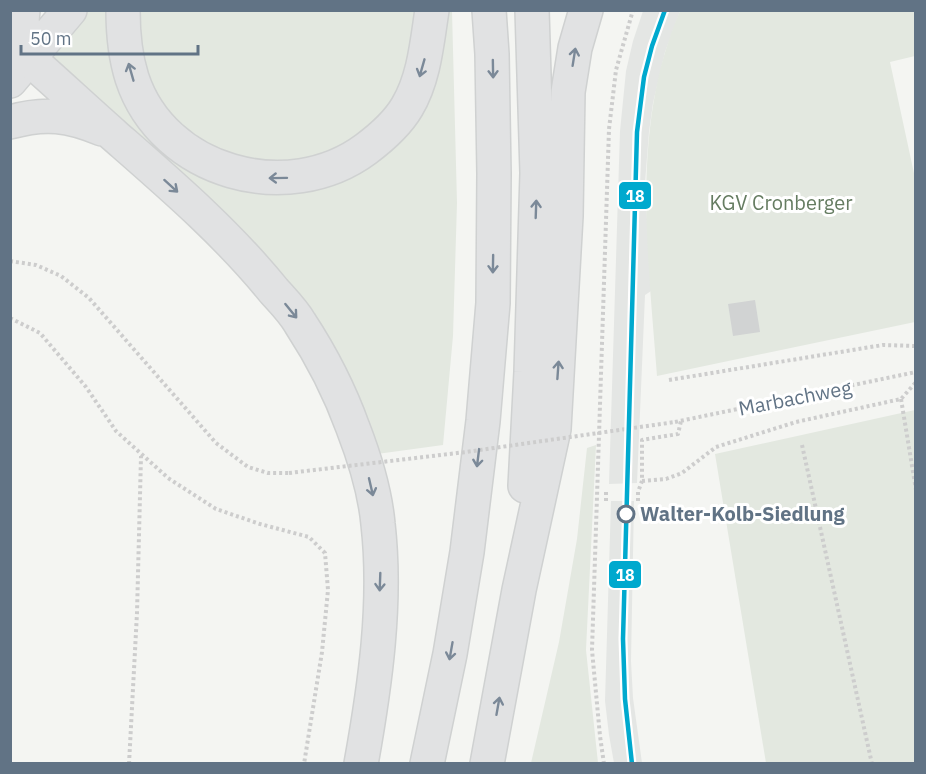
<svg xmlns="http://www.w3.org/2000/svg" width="926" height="774" viewBox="0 0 926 774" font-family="'IBM Plex Sans',sans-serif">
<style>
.built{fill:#e4e6e4}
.green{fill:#e3e8e0}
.building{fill:#d1d3d3}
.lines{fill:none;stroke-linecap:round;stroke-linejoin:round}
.primary-casing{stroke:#cfd1d1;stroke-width:36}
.highway-casing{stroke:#cfd1d1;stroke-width:36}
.path{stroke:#cdcdcd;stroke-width:4;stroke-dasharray:3 3;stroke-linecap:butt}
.primary{stroke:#e1e2e3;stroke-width:33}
.highway{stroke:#e1e2e3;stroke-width:33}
.path-bridge{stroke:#cdcdcd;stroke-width:4;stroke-dasharray:3 3;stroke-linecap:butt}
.tram-1-casing{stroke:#fff;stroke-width:9}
.tram-1{stroke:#00a9ce;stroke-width:4.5}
.oneway{stroke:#7b8998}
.stop-dot{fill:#fff;stroke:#617385;stroke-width:3}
.labels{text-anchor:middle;stroke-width:6;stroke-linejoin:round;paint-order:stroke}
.park-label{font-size:20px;fill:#657c61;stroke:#fff}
.street-label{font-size:20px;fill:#617385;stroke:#fff}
.stop-label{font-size:20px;font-weight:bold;fill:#617385;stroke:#fff;text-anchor:start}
.line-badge{stroke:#fff;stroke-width:2}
.badge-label{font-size:16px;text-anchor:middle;font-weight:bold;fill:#fff}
</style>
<rect width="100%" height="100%" fill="#f4f5f2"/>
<path class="built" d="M643 11H680L665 52 653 103 649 132 645 183 651 291 645 295 637 483 609 484 620 131 626 71 633 41Z
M611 501H634L631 661 633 698 642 763H614L609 735 605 701Z"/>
<path class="green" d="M88 11H117L115 16 198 171 377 158 441 11H452L457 203 453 336 443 445 377 454 349 382 50 58Z
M134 11H421L401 96 337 157 285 169 191 143 143 81Z
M680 11H915V56L890 62 915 178V322L657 376C648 255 630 126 680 11Z
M915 410V763H766L715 454Z
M596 445 586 650 598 763H531L559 642 577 539 587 448Z"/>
<path class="building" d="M755 300 760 332 733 336 728 304Z"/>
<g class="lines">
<defs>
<path id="primary" d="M10 81 70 10"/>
<path id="highway" d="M23 10 22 21 30 59
M123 10C123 33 125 56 132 78 163 173 288 207 366 149 382 137 397 124 407 107 424 79 427 43 432 10
M10 42C46 73 80 105 115 136 171 185 227 233 274 291 283 301 293 311 300 323 321 355 340 392 353 428 365 459 375 491 378 524 387 603 375 686 361 764
M10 122C45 112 69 115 102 129
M525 486 531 372 537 173 532 10
M427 764 450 654 467 552 483 421 493 303 494 174 492 54 489 10
M487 764 519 590 554 429 566 216 568 92 575 48 586 10"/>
</defs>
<use href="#primary" class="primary-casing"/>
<use href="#highway" class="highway-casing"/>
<path class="path" d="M10 261 36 265 61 276 89 298 216 443 248 467 268 473H289
M10 318 40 333 86 387 116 431 168 478 216 509 260 524 309 537 325 553 328 590 322 652 304 764
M669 380 883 345 916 346
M901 399 916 490
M675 422 916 372
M802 445 872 764
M642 481 666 479 682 473 716 447 796 422 901 399 916 382
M606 501V492
M638 501V492L642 481V440L678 434 681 421
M129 764 137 613 141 456
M604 764 600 736 592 650 609 129 616 70 633 10"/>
<use href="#primary" class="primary"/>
<use href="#highway" class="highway"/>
<path class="path-bridge" d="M289 473 466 452 675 422"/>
<defs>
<path id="tram-1" d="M632 764 625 699 623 639 637 132 644 77 652 46 665 10"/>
</defs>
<use href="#tram-1" class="tram-1-casing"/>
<use href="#tram-1" class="tram-1"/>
</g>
<defs><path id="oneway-shaft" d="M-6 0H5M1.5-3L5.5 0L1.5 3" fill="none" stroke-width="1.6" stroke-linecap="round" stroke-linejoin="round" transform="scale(1.5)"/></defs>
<g class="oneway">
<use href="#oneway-shaft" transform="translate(574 57) rotate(-81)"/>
<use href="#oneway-shaft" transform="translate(422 68) rotate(106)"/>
<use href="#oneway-shaft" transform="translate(493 69) rotate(89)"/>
<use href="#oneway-shaft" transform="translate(131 72) rotate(-106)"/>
<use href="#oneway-shaft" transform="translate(278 178) rotate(179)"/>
<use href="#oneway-shaft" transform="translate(171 186) rotate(42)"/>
<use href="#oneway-shaft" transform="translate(536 209) rotate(-88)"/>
<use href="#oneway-shaft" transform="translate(493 264) rotate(91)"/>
<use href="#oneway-shaft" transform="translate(291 311) rotate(51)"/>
<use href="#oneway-shaft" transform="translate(558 370) rotate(-86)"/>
<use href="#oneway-shaft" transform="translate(478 458) rotate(97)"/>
<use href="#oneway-shaft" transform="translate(371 487) rotate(77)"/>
<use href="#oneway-shaft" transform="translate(380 582) rotate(92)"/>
<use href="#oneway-shaft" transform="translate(451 651) rotate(100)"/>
<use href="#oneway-shaft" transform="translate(498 706) rotate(-80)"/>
</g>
<circle class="stop-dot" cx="626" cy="514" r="8"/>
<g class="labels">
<g class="park-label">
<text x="781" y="210">KGV Cronberger</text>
</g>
<g class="street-label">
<text transform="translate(795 398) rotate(-11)" y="7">Marbachweg</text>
</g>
<g class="stop-label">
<text x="640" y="521">Walter-Kolb-Siedlung</text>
</g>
</g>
<g class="line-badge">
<rect x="618" y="181" width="34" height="29" rx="6" fill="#00a9ce"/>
<rect x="608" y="560" width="34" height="29" rx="6" fill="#00a9ce"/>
</g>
<g class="badge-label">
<text x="635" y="202">18</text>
<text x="625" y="581">18</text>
</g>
<rect width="926" height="774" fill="none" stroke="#617385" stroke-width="24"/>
<path d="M21 45v9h177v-9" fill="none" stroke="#617385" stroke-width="3"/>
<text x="30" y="45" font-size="18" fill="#617385" stroke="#ffffff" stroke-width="4.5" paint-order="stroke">50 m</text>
</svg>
